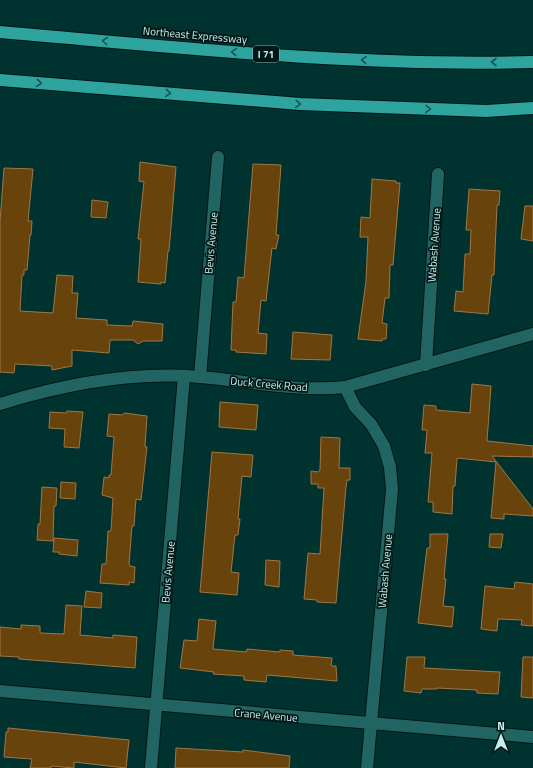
<svg xmlns="http://www.w3.org/2000/svg" width="533" height="768" viewBox="0 0 533 768" font-family="'Titillium Web',sans-serif">
<style>
.building{fill:#69430c;stroke:#9f7745}
.lines{fill:none;stroke-linecap:round;stroke-linejoin:round}
.minor-casing{stroke:#001716;stroke-width:14}
.highway-casing{stroke:#001716;stroke-width:14}
.minor{stroke:#216562;stroke-width:12}
.highway{stroke:#2ea49f;stroke-width:12}
.oneway{stroke:#155654}
.labels{text-anchor:middle;stroke-width:3.5;stroke-linejoin:round;paint-order:stroke}
.shield{fill:#001716;stroke:#8baeac;stroke-width:1}
.shield-label{font-size:10px;font-weight:bold;fill:#c6efec}
.street-label{font-size:11px;fill:#c6efec;stroke:#001716}
</style>
<rect width="100%" height="100%" fill="#003230"/>
<path class="building" d="M140 162 176 167 169 251H168L165 283 161 282V284L138 282 141 239H138L144 182 139 181Z
M253 164 281 165 276 235H279L276 249 272 248 266 301 261 300 258 333 267 334 266 354 236 352V350H231L233 302H236L238 277 244 278Z
M4 168 33 169 28 221H32L31 235H30L27 270H24V275H22L20 311 53 313 57 275 73 276 72 293H78L76 318 107 320V325L132 326 133 321 163 324 162 341H143L138 344 133 340H110L109 353 72 350V366L52 370V366L15 364 14 373 0 372V221Z
M372 179 396 181V183H400L393 265H390L389 298H385L382 323 387 324 386 339H382V341L358 339 366 281 368 237H360L361 217 370 218Z
M469 189 500 191 499 205H497L494 275H492L488 314 454 311 456 291 463 292 465 254H470L471 230H466Z
M92 200 108 202 106 218 91 217Z
M525 206H533V241L521 239Z
M293 332 332 335 330 360 291 359Z
M472 384 491 386 487 441 533 446V457L492 456 533 509V516L504 514V519L491 518 496 462 457 458 455 486H453L452 514 433 512V502H428L432 453H425L427 430H422L424 405 436 406V410L470 413Z
M220 402 258 405 256 430 219 427Z
M67 411 83 412 79 448 64 447 65 429 49 428 50 412 66 413Z
M124 413 147 416 145 447H147L141 500 136 499 134 526H132L129 564 130 566 135 567 134 583 129 582V585L100 583 102 564H106L108 531H111L113 498 102 495 104 477 109 478V475H111L114 437 107 436 109 414 122 415Z
M321 437 340 438 339 468H350V480H347L346 487 336 603 317 602V600L304 599 308 553 320 554 324 488H318V484H311V471L318 472 320 470Z
M212 452 253 455 251 477 242 476 238 519H240L238 535H235L231 572 239 573 237 595 200 592Z
M61 482 76 483 75 499 60 498Z
M42 487 57 488 56 506H54L53 541 37 540 38 524H40Z
M430 534H448L444 579H446L443 606 454 607 452 627 418 623 427 548H430Z
M490 534H503L501 548 489 547Z
M54 538 78 540 77 556 59 554V552H53Z
M266 560 280 561 279 587 265 585Z
M515 582 533 584V626L521 625 522 620 498 619 497 631 481 629 485 586 514 589Z
M86 591 102 593 101 608 84 607Z
M66 605 82 606 80 635 113 638V635L137 637 135 668 19 659V657L0 656V627L21 629V625L40 626V633L64 634Z
M199 619 216 621 213 649 246 652 247 649 280 652V650L293 651V655L332 658 331 666H336L337 681 267 675 266 682 244 680V676L213 674 214 672 180 668 184 640 197 641Z
M407 657H425L424 668 500 672 498 694 477 693V690L437 688V689H422L421 693 404 691Z
M523 657H533V698L521 697Z
M8 728 129 740 126 768 74 762V768L51 766V768H30L32 759 4 757 6 732H8Z
M176 748 243 752V750L290 756 289 768H175Z"/>
<g class="lines">
<defs>
<path id="minor" d="M426 365 438 174
M200 377 218 157
M345 387 355 407 371 424 384 446 390 467 392 489 367 768
M0 404C65 384 132 371 200 377 248 381 297 392 345 387L533 334
M0 691 533 737
M151 768 184 376"/>
<path id="highway" d="M0 32C177 47 355 67 533 62
M0 80 300 104 486 111 533 108"/>
</defs>
<use href="#minor" class="minor-casing"/>
<use href="#highway" class="highway-casing"/>
<use href="#minor" class="minor"/>
<use href="#highway" class="highway"/>
</g>
<defs><path id="oneway-chevron" d="M-2-3.5L2.5 0L-2 3.5" fill="none" stroke-width="1.6" stroke-linecap="round" stroke-linejoin="round"/></defs>
<g class="oneway">
<use href="#oneway-chevron" transform="translate(105 41) rotate(-175)"/>
<use href="#oneway-chevron" transform="translate(234 52) rotate(-176)"/>
<use href="#oneway-chevron" transform="translate(364 60) rotate(-176)"/>
<use href="#oneway-chevron" transform="translate(494 62) rotate(180)"/>
<use href="#oneway-chevron" transform="translate(39 83) rotate(5)"/>
<use href="#oneway-chevron" transform="translate(168 93) rotate(5)"/>
<use href="#oneway-chevron" transform="translate(298 104) rotate(4)"/>
<use href="#oneway-chevron" transform="translate(428 109) rotate(2)"/>
</g>
<g class="labels">
<rect class="shield" x="253" y="46" width="26" height="16" rx="3"/>
<g class="shield-label">
<text x="266" y="58">I 71</text>
</g>
<g class="street-label">
<text transform="translate(195 35) rotate(5)" y="4">Northeast Expressway</text>
<text transform="translate(211 243) rotate(-85)" y="4">Bevis Avenue</text>
<text transform="translate(434 245) rotate(-86)" y="4">Wabash Avenue</text>
<text transform="translate(269 384) rotate(5)" y="4">Duck Creek Road</text>
<text transform="translate(385 571) rotate(-85)" y="4">Wabash Avenue</text>
<text transform="translate(168 572) rotate(-85)" y="4">Bevis Avenue</text>
<text transform="translate(266 715) rotate(5)" y="4">Crane Avenue</text>
</g>
</g>
<g transform="translate(501 736)" stroke="#001716" stroke-width="3" paint-order="stroke">
<path d="M0-3L7 15L0 10L-7 15Z" fill="#c6efec"/>
<text y="-6" font-size="11" font-weight="bold" text-anchor="middle" fill="#c6efec">N</text>
</g>
</svg>
